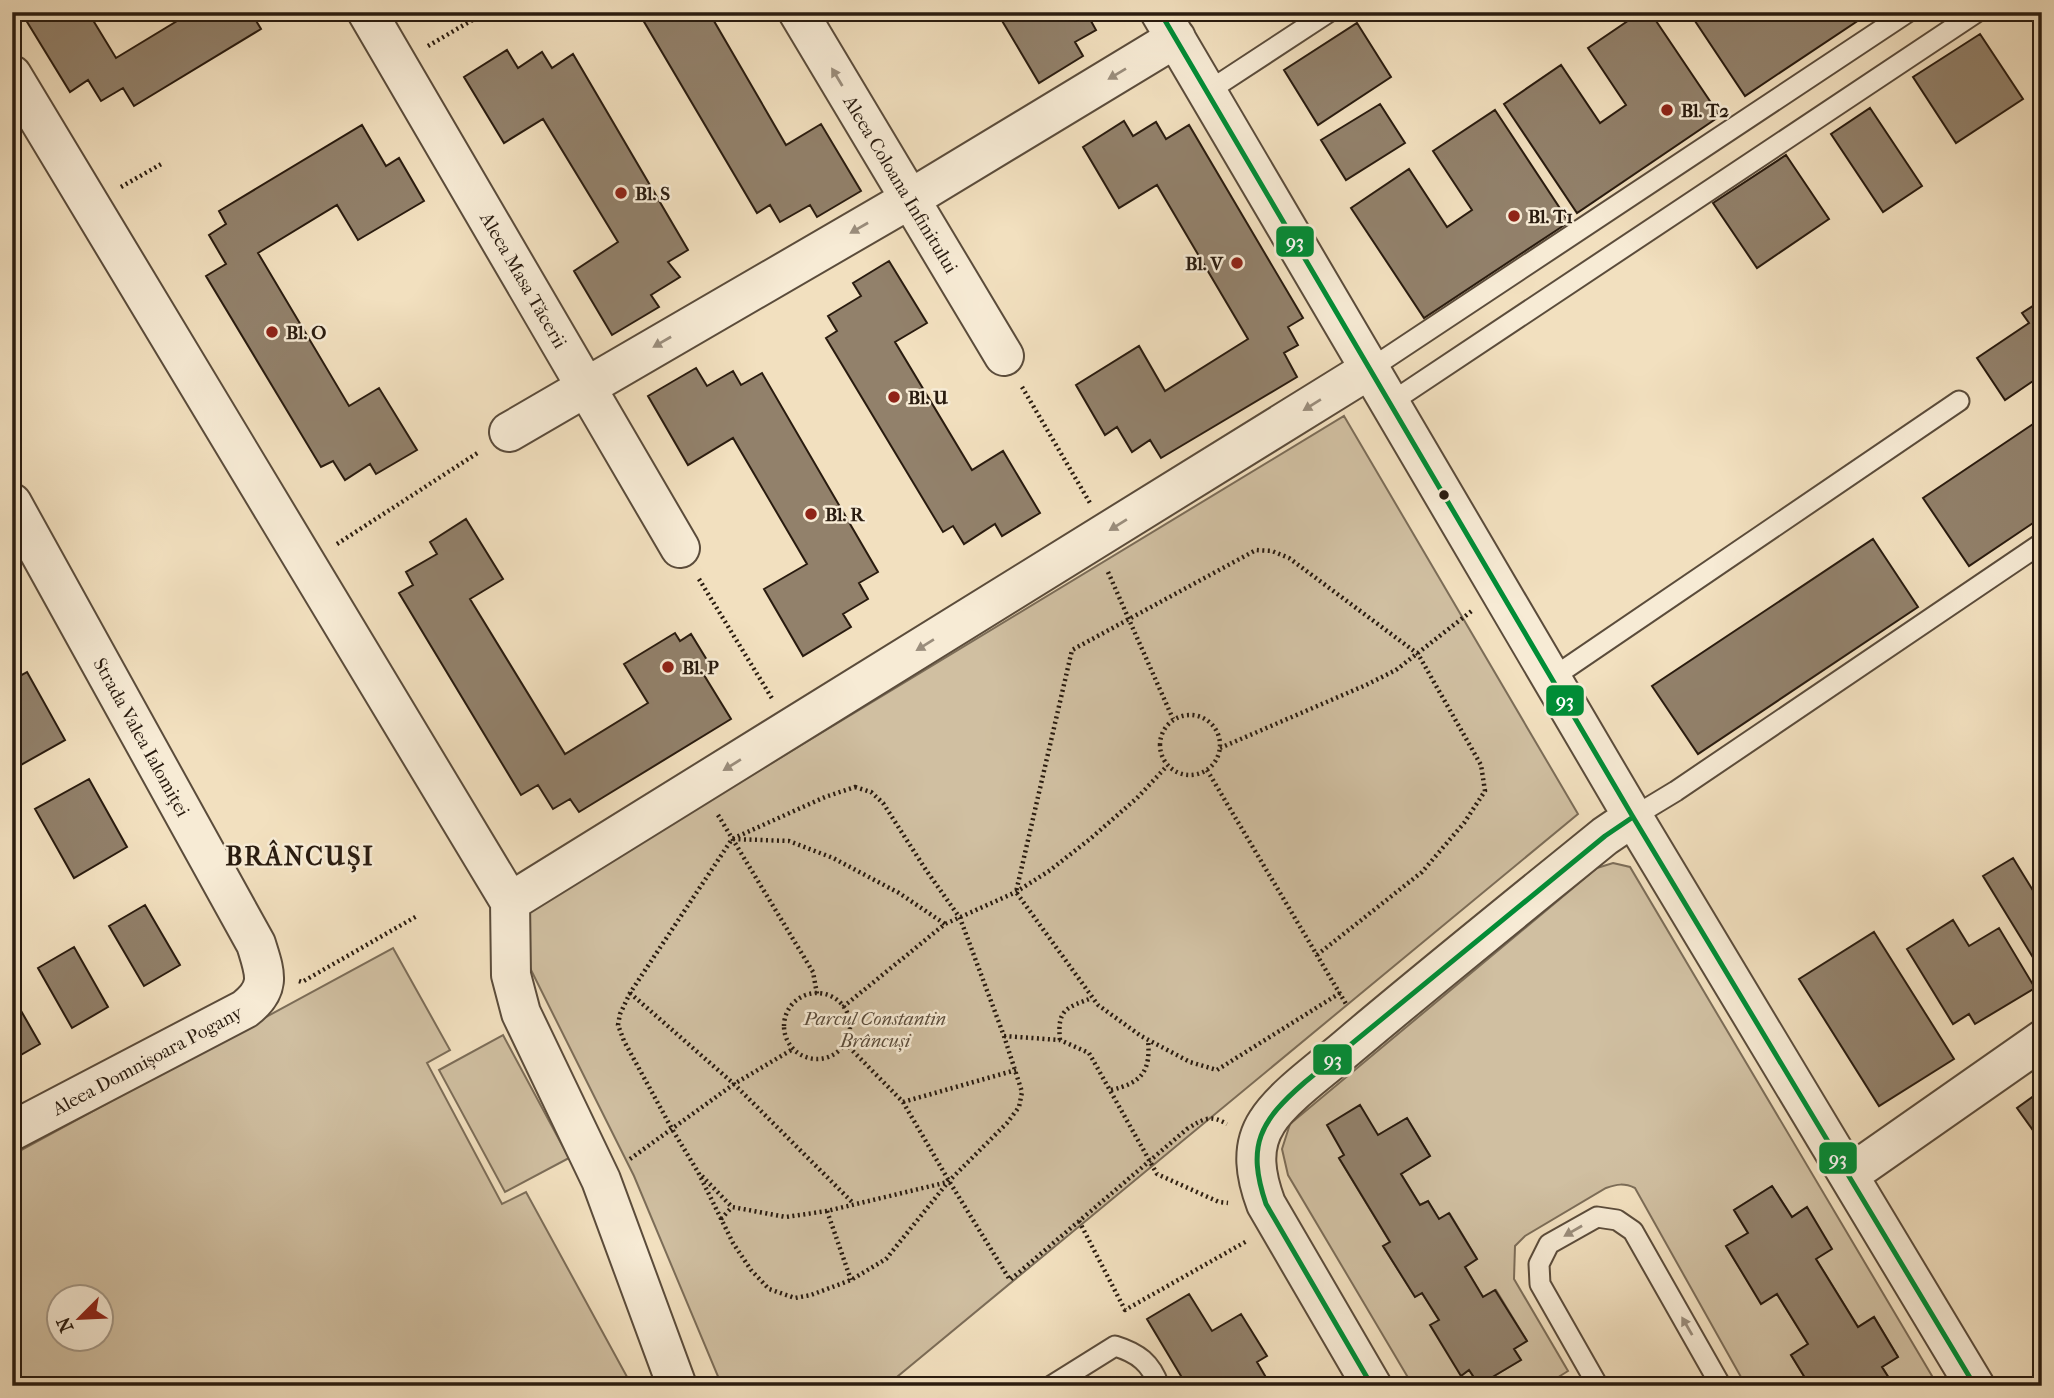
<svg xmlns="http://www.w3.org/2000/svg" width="2054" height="1398" viewBox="0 0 2054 1398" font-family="'IM FELL French Canon',serif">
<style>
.green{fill:#d0bfa1;stroke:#7c6d58;stroke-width:2;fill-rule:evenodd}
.building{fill:#92816b;stroke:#291b0f;stroke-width:2}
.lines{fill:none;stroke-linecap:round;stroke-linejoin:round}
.lane-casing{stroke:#5b4c3b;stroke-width:23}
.street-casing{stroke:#5b4c3b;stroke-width:42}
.path{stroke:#291b0f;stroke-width:4.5;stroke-dasharray:2 3.5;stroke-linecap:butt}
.lane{stroke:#f7ebd5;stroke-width:19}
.street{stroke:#f7ebd5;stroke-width:38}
.bus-1-casing{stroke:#f7ebd5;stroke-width:10}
.bus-1{stroke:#008d36;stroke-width:5}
.oneway{fill:#9a8d7c}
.poi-dot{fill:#8f2418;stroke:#f7ebd5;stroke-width:2.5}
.bus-dot{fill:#291b0f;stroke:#f7ebd5;stroke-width:2.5}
.labels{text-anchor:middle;stroke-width:5;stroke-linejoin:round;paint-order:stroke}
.poi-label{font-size:19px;font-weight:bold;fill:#291b0f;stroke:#f7ebd5;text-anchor:start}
.street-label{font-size:19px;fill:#291b0f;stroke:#f7ebd5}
.park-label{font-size:19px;font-style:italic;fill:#5b4c3b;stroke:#f7ebd5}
.district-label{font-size:26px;font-weight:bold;letter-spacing:2px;fill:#291b0f;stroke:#f7ebd5}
.line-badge{stroke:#f7ebd5;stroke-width:2.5}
.badge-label{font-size:19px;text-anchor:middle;font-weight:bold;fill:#fff}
</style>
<rect width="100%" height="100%" fill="#f2e0bf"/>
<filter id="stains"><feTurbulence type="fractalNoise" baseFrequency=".00286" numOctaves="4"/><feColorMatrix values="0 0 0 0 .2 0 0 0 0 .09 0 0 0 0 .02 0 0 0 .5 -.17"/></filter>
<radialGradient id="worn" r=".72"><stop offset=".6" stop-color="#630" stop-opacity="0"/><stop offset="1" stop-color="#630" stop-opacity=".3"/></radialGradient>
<path class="green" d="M1344 416 1578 814 886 1386H722L634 1176 524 956V913Z
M1613 863 1630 867 1938 1386H1894L1882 1367 1898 1357 1874 1317 1858 1327 1816 1259 1806 1208 1792 1217 1772 1186 1734 1210 1748 1233 1726 1246 1761 1303 1777 1294 1808 1344 1791 1355 1810 1386H1746L1635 1188C1624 1183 1617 1184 1606 1188L1525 1236 1515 1246 1514 1279 1568 1371 1544 1386H1413L1288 1175 1282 1149 1290 1124 1597 868ZM1407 1118 1430 1156 1401 1174 1420 1205 1428 1201 1439 1219 1450 1214 1477 1259 1465 1267 1483 1297 1496 1290 1527 1341 1514 1349 1521 1360 1479 1385 1469 1370 1461 1375 1439 1320 1422 1293 1415 1297 1383 1246 1390 1242 1339 1158Z
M393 948 450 1050 427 1063 502 1204 526 1192 632 1386H12V1155ZM60 1296H102V1338H60Z
M503 1035 569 1158 505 1192 439 1070Z"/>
<path class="building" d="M21 12H88L116 58 192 12H254L252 14 261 29 134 106 123 88 101 101 88 80 70 92Z
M652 12H728L714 21 786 145 821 124 861 191 817 217 810 205 780 222 770 205 757 213 643 20 653 14Z
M1012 12H1086L1096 30 1075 42 1083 56 1039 83 1001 19Z
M1641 12H1650L1720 116 1577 213 1504 104 1561 65 1600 123 1626 105 1588 48Z
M1689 12H1871L1745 96Z
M1357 23 1391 77 1318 125 1284 70Z
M1980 34 2023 99 1956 143 1913 77Z
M507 50 518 68 542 52 552 68 573 54 688 250 668 262 680 277 651 295 659 307 612 335 574 271 618 242 543 119 504 143 464 77Z
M1380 104 1405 143 1346 180 1321 140Z
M1870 108 1922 186 1883 212 1831 134Z
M1495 110 1569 222 1424 318 1351 208 1409 169 1447 227 1472 210 1433 151Z
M1124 121 1133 136 1156 122 1166 139 1189 125 1303 318 1288 327 1298 345 1284 353 1297 377 1161 458 1150 440 1132 452 1117 427 1105 435 1076 385 1139 346 1165 391 1248 339 1157 185 1119 208 1083 147Z
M362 125 386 166 399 158 424 201 358 240 337 205 258 253 349 406 379 388 417 450 376 474 370 464 345 480 333 461 321 467 206 276 226 264 209 235 226 224 219 211Z
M1786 155 1829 219 1757 268 1713 203Z
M889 261 927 323 895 342 972 470 1003 451 1040 513 1002 536 995 524 964 544 953 526 943 532 826 338 837 331 828 316 861 296 853 283Z
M2042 300V375L2005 400 1977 358 2029 323 2022 313Z
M696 368 707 386 733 371 741 385 762 373 878 572 859 583 868 599 843 614 851 627 803 656 764 589 807 564 733 438 688 465 648 396Z
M2042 418V517L1969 566 1923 498Z
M466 519 503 579 470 599 565 754 648 703 624 664 675 633 680 641 691 634 713 670 704 675 731 719 579 812 570 799 553 809 538 785 521 795 399 593 413 585 406 572 437 554 430 542Z
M1873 539 1918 607 1698 754 1652 686Z
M27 672 65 740 12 770V680Z
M89 779 127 847 74 878 35 809Z
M2013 858 2042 905V968L2040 969 1983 876Z
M145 905 180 965 144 986 109 926Z
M1953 920 1969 946 1999 928 2035 988 1975 1024 1969 1014 1953 1024 1907 949Z
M1874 932 1954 1059 1879 1106 1799 979Z
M74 947 108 1007 72 1028 38 968Z
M12 995 40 1044 12 1060Z
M2042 1090V1143L2017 1108Z
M1360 1105 1378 1135 1407 1118 1430 1156 1401 1174 1420 1205 1428 1201 1439 1219 1449 1213 1477 1259 1465 1267 1483 1297 1495 1290 1527 1341 1514 1349 1521 1360 1479 1385 1469 1370 1461 1376 1430 1325 1439 1320 1422 1293 1415 1297 1383 1246 1390 1242 1339 1158 1344 1155 1327 1125Z
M1772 1186 1792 1217 1807 1207 1832 1249 1816 1259 1858 1327 1874 1317 1898 1357 1882 1367 1894 1386H1810L1791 1355 1808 1344 1777 1294 1761 1304 1726 1246 1748 1233 1734 1210Z
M1189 1294 1212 1331 1241 1314 1267 1356 1257 1362 1271 1386H1187L1147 1319Z"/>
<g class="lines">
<defs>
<path id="lane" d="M1207 92 1329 12
M1370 369 1908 12
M1390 403 1977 12
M1552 678 1959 401
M1633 817 1676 791 2042 543
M1051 1386 1115 1346C1138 1353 1151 1363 1159 1386
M1598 1386 1540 1284 1539 1264 1549 1244 1597 1217 1617 1220 1633 1231 1721 1386"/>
<path id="street" d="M367 12 680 548
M798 12 1004 356
M1160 12 1633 817 1975 1386
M12 75 510 902 511 975 521 1013 601 1180 677 1386
M509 432 910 199 1176 38
M12 503 256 944C265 973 272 988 245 1009L12 1131
M510 902 1370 369
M1849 1175 2042 1040
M1372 1386 1266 1204C1256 1177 1250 1148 1267 1122 1282 1097 1326 1066 1349 1046 1433 975 1519 906 1605 836L1633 817"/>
</defs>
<use href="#lane" class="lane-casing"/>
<use href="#street" class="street-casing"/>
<path class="path" d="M428 46 486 12
M121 187 163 163
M1022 387 1090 503
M337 544 479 452
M1108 572 1173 719
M699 579 773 700
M1160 745a30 30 0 1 1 60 0a30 30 0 1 1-60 0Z
M1220 748 1366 685 1396 670 1473 610
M1207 770 1346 1004
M855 787 871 792 883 803 926 870 960 918 1004 1036 1022 1092 1019 1107 1007 1123 949 1181 886 1259 851 1280 811 1295 795 1298 769 1289 751 1270 733 1243 698 1172 672 1129 624 1041 618 1025 620 1014 630 993 732 839 825 797Z
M718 815 813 972 817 994
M733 839 789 841 833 858 899 893 945 924
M1317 955 1422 872 1464 823 1485 791 1481 765 1418 654 1289 558 1272 551 1256 550 1072 650 1016 892 1098 1005 1141 1036 1190 1062 1217 1070 1340 993
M299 981 302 982 417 916
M630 993 734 1084 854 1204
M784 1026a33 33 0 1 1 66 0a33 33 0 1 1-66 0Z
M843 1007 945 924 1016 892 1049 871 1090 839 1137 798 1167 766
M1004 1036 1060 1040 1089 1053 1157 1174 1219 1202 1228 1203
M1060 1040C1057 1009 1066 1008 1092 998
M845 1043 903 1102 949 1181 1010 1280 1187 1129C1203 1119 1210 1114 1227 1124
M1111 1090C1141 1083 1151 1072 1148 1040
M903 1102 1016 1070
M630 1159 734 1084 793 1049
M702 1176 732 1207 786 1217 827 1211 948 1182
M827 1211 851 1280
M721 1219 732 1207
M1079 1221 1125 1310 1247 1241"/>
<use href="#lane" class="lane"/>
<use href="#street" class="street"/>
<defs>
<path id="bus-1" d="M1160 12 1633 817 1975 1386
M1372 1386 1266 1204C1246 1145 1260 1121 1305 1082L1605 836 1633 817"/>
</defs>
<use href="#bus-1" class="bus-1-casing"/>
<use href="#bus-1" class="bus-1"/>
</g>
<defs><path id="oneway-solid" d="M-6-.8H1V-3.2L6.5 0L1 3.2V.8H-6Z" transform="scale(1.75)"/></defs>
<g class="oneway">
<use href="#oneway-solid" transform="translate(1117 74) rotate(149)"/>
<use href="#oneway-solid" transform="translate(837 77) rotate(-121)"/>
<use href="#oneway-solid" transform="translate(859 228) rotate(150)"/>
<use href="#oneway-solid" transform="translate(662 342) rotate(150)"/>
<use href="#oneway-solid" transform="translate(1312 405) rotate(148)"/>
<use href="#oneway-solid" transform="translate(1118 525) rotate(148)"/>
<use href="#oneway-solid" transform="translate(925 645) rotate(148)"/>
<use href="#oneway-solid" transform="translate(732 765) rotate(148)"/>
<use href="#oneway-solid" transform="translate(1573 1231) rotate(150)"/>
<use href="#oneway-solid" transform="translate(1687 1326) rotate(-120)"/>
</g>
<g class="poi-dot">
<circle cx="1667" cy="110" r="7"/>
<circle cx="621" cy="193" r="7"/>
<circle cx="1514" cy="216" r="7"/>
<circle cx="1237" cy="263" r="7"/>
<circle cx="272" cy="332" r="7"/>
<circle cx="894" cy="397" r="7"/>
<circle cx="811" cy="514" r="7"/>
<circle cx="668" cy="667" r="7"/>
</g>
<circle class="bus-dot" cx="1444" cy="495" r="6"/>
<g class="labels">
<g class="poi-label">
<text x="1681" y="117">Bl. T2</text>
<text x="635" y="200">Bl. S</text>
<text x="1528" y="223">Bl. T1</text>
<text x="1223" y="270" text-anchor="end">Bl. V</text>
<text x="286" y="339">Bl. O</text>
<text x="908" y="404">Bl. U</text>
<text x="825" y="521">Bl. R</text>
<text x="682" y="674">Bl. P</text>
</g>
<g class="street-label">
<text transform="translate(901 184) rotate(59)" y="7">Aleea Coloana Infinitului</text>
<text transform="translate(524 280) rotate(60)" y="7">Aleea Masa Tăcerii</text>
<text transform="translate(142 737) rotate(61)" y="7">Strada Valea Ialomiței</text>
<text transform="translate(147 1060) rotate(-28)" y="7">Aleea Domnișoara Pogany</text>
</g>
<g class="park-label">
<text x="875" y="1025">Parcul Constantin<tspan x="875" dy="22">Brâncuși</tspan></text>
</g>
<g class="district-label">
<text x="300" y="865">BRÂNCUȘI</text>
</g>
</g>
<g class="line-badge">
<rect x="1275" y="225" width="40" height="33" rx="7" fill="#008d36"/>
<rect x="1545" y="684" width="40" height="33" rx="7" fill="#008d36"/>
<rect x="1312" y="1043" width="41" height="33" rx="7" fill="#008d36"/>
<rect x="1818" y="1141" width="40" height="34" rx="7" fill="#008d36"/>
</g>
<g class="badge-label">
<text x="1295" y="248">93</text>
<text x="1565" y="707">93</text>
<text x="1333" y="1066">93</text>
<text x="1838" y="1165">93</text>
</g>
<rect width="2054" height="1398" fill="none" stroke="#f2e0bf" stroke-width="42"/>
<rect x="14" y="14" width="2026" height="1370" fill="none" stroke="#291b0f" stroke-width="3.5"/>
<rect x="21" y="21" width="2012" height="1356" fill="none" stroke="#291b0f" stroke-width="2"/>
<g transform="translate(80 1318) rotate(246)"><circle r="33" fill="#f7ebd5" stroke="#a59886" stroke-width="2"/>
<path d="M0-5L12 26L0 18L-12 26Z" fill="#8f2418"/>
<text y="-10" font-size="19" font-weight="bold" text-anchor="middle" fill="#291b0f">N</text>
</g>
<rect width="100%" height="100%" filter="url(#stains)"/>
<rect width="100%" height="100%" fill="url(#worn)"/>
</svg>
